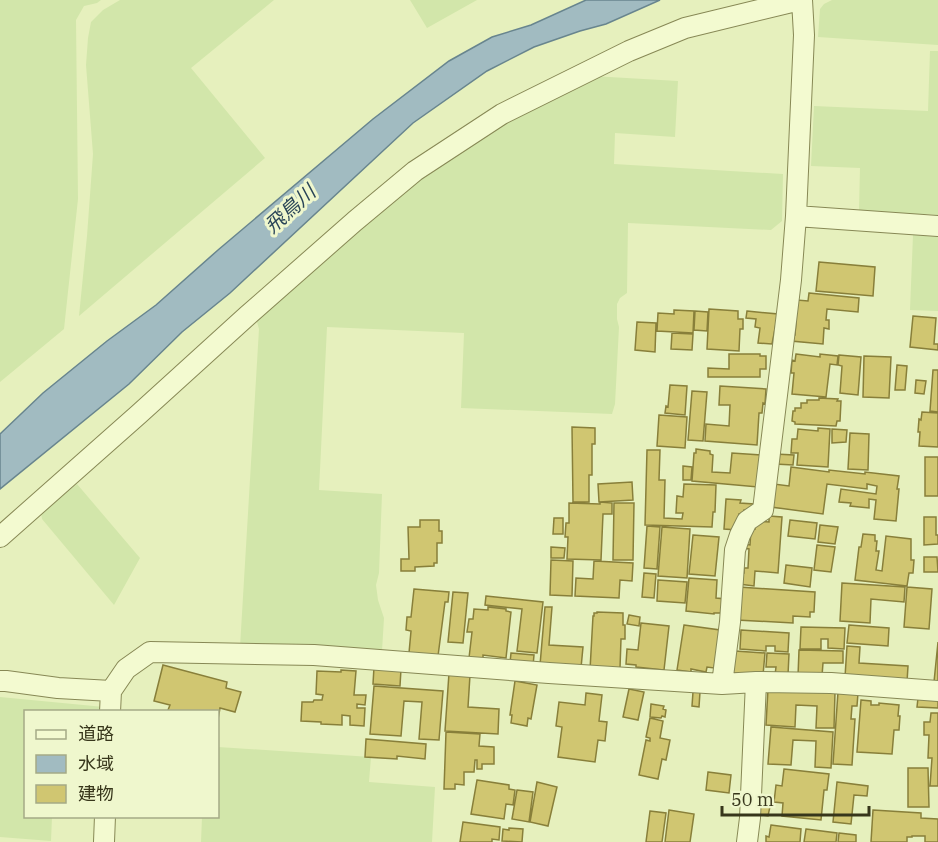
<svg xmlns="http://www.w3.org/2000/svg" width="938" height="842" viewBox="0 0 938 842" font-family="'IBM Plex Serif','Noto Sans JP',serif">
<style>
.farmland{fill:#d2e6aa}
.water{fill:#a1bbc1;stroke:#68858e;stroke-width:1.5}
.building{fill:#d0c671;stroke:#887f3a;stroke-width:1.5}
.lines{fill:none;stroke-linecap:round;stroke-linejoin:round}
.minor-casing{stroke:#878855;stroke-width:22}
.minor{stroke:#f3fad0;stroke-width:20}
.labels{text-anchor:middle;stroke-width:6;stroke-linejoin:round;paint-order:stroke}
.water-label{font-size:20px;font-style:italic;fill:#294457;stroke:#eff7cd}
</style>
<rect width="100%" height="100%" fill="#e6f0bd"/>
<path class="farmland" d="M0 0H101L97 3 84 6 76 20 78 199 64 329 0 382Z
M120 0H274L191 68 265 158 79 316 87 236 93 154 86 65 88 38 91 22 103 10Z
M410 0H477L427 28Z
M832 0H938V45L818 37 820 9 824 4Z
M930 51H938V215L927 214 924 215 859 211 860 168 811 166 814 106 928 111Z
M592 76 678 81 675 137 615 133 614 164 783 174 782 221 771 230 628 223 627 293 620 298 617 304V319L619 327 615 404 612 414 461 408 464 333 327 327 319 490 382 494 379 573 376 585 378 600 384 618 382 651 240 647 259 329 255 315 394 196 501 124Z
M913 235 938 237V311L910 310Z
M77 484 140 558 114 605 42 519 41 513Z
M0 697 104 707V711L26 712V816L52 817 51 841 0 837Z
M218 747 371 757 369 782 435 787 432 842H201L202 817 218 816Z"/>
<path class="water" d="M586 0H660L606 24 580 31 534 47 487 71 413 123 230 293 182 332 129 384 0 489V434L43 393 107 341 156 305 218 250 373 119 449 61 492 37 531 25Z"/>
<path class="building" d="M819 262 875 267 873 296 816 291Z
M809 293 859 298 858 312 827 309 826 320H829V329L824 328 823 344 791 341 792 335H795L796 322H791L797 300 808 301Z
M709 309 738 311V319H743V329H740L739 351 707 349Z
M674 310 694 311 693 333 657 331 658 313 674 314Z
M695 311 708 312 707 331 694 330Z
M747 311 778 314 772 344 758 343 760 328 755 327 756 319 746 318Z
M913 316 936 318 934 344H938V350L910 347Z
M637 322 656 323 655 352 635 350Z
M672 333 693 334 692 350 671 349Z
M729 354H760V356H766V369H760V377H708V368L729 369Z
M796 354 820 357V354L838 356 837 365 830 364 826 397 792 394 794 373H791L792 360 795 361Z
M839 355 861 357 858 395 840 393 842 366 838 365Z
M864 356 891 357 889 398 863 397Z
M897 365 907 366 905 390H895Z
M933 370H938V412L930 411Z
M916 380 926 381 924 394 915 393Z
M670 385 687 386 685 415 665 413 666 406 668 407Z
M720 386 766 389 765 404 763 403 762 413H759L757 445 705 441 706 424 729 426 730 405H719Z
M692 391 707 392 703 441 688 440Z
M819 398 838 399 837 401H841L840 421H837L836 426 795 424V422L792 421 793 411H795V408H801V403H807V400H819Z
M922 412 938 413V447L919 446 920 432H918L919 419 921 420Z
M659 415 687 417 685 448 657 446Z
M572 427 595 428V444H592V475H589V502H573Z
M818 428 830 429 828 467 797 465 798 453H791L792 439H797L798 429 818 431Z
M832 429 847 430 846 442 832 443Z
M850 433 869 434 868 470 848 469Z
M696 449 710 451V454L713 455 712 472 730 473 732 453 761 455 758 487 692 481 694 453H696Z
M647 450H660L659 480H665L664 518 682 519 683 513H676L677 496 683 497 684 484 716 485 715 512H713L712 527 645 525Z
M775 454 794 455 793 465 775 464Z
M925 457H938V496H925Z
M683 466 692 467 691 480H683Z
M791 467 829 472V470L865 474V472L899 476 897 489H899L896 521 874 519 876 500 869 499V508L850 506 851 503 839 502 841 489 876 494 877 486 867 484V489L827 484 823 514 771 507 774 484 789 486Z
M632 482 633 500 599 502 598 484Z
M726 499 741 500 740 503 754 504 753 511 744 510 743 514H739L737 530 724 529Z
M600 502 612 503V514H603L601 560 567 559 568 537H565L566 523H569V503L600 504Z
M614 503H634L633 560H613Z
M769 516 782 517 778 573 755 571 754 586 739 584 740 573H744V568H748L749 549 743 548V544L750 545 751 528 755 529 756 521 769 522Z
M924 517H936V535H938V544L924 545Z
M554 518H563V534H553Z
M420 520H439V531H442V543H437V563H434V566L415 567V571H401V559H409L408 527H420Z
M790 520 817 523 815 539 788 536Z
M820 525 838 527 835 544 818 542Z
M647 526 660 527 657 569 644 568Z
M662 527 690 529 687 578 658 576Z
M863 534 875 535V541H877L876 551H879L876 570 882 571 886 536 911 539V560H914L913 573H909L907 586 855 580 859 547H861Z
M693 535 719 537 715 576 689 574Z
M817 545 835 547 831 572 814 570Z
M551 547 565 548 564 558H551Z
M924 557H937L938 572H924Z
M551 560 573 561 572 596 550 595Z
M594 561 633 563 632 581 620 580 619 598 575 596 576 578 593 579Z
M786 565 812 568 810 587 784 583Z
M644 573 656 574 654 598 642 597Z
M689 578 717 580 716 598 726 599 724 613H714V614L686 611Z
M658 580 687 582 685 603 657 601Z
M842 583 905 587 904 602 871 599 870 623 840 621Z
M739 587 815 592 814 612H810V617L793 616V623L737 620Z
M907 587 932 589 929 629 904 627Z
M414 589 449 592 448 602H445L438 656 409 653 411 631 406 630 407 617H411Z
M453 592 468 593 463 643 448 642Z
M486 596 543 602 537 653 517 651 522 609 485 605Z
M488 607 506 609V611L511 612 506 658 483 655V660L469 658 472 632H467L469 619H473L474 609 488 610Z
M545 607H552L549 645 583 647 581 668 540 665Z
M597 612 623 613V625H625V639H621L620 668 590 670 593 616H594V613H597Z
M629 615 640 617 639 626 627 624Z
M641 623 669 626 664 670 636 667V665L626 664 627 649 638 650Z
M684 625 720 630 714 668 707 667 706 672 691 669V672L677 670Z
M849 625 889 628 888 646 847 643Z
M801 627 845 628 844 649 828 648V639H821V649H800Z
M741 630 789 633 788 652 775 651V646H766V651L740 649Z
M938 642V683L934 682Z
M847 646 860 647 859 663 908 666 907 682 845 677Z
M799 650 843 651V663H823L822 676H798Z
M735 651 765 653 763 675 733 673Z
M511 653 534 655 533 666 510 663Z
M767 653 789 654 788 675H775L776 667H766Z
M163 665 227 682 226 688 241 692 235 712 220 708 218 719V712H174L168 710 170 705 154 701Z
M374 667 401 669 400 686 373 684Z
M341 670 356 671 354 695H366L365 705 357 704V708H365L364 726 350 725V716L342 715V725L321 724V722L301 721 302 702H313L314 700H322L323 695 316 694 317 671 341 672Z
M449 673 470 675 468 707 499 709 498 734 445 731Z
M515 681 537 685 531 719 528 718 527 726 511 723 512 715H510Z
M374 686 443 691 439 740 419 739 422 702 404 701 401 736 370 734Z
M629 689 644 692 638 720 623 717Z
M768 689 835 692 834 728H816L817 706 796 705 795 727 766 725Z
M693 692H700L699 707 692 706Z
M838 692 858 693 857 706H852L851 719H855L852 765 833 764Z
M586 693 602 695 599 721 607 722 605 741 598 740 595 762 558 757 562 727 556 726 559 702 585 705Z
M918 698 938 699V708L917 707Z
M861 700 871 701V705H879V703L899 705 898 716H900L899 730H894L892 754 857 752Z
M651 704 664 706 663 709 666 710 665 717 662 716 661 718 650 717Z
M931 713H938V786H930L932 758H928L929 735H924V722H930Z
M650 718 663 721 660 738 670 740 666 760 662 759 658 779 639 775 646 740 650 741V738L646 737Z
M771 727 833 732 831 768 815 767 816 741 793 740 791 765 768 764Z
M446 732 480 734 479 746 494 747V764H482V769H477V760H475L474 772H464V785L455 784V789H444Z
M366 739 426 744 425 759 397 756V759L365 757Z
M908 768H928L929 807H908Z
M784 769 829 774 827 790H824L821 820 782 816 783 803 774 802 776 785 782 786Z
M708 772 731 775 729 793 706 790Z
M477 780 509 785V789L515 790 513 805 506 804 504 819 471 814Z
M537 782 557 787 548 826 530 822Z
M837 782 868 786 867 796 854 795 851 824 833 822Z
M517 790 533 792 529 822 512 819Z
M757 800 771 802 768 816 755 814Z
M669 810 694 814 690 842H665Z
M873 810 921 813V818L938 819V842H925V836H912V837H907V842H871Z
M650 811 666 813 662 842H646Z
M463 822 500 827 499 840 492 839V842H460Z
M771 825 801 829 800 842H766V836L769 837Z
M509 828 523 829 522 842 502 841 503 829 509 830Z
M806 829 837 833 836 842H804Z
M839 833 856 835V842H838Z"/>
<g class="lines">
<defs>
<path id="minor" d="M796 216 938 226
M0 537 139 414 247 316 355 221 415 171 502 114 629 51 685 28 800 0
M0 681H6L58 688 111 691
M722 684 730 622 735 550 740 535 747 521 763 510 791 280 796 216 804 35 802 0
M110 712 111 691 126 669 150 652 314 655 549 673 722 684 756 682 831 683 938 691
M104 842 105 816
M747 842 750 818 756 682"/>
</defs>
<use href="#minor" class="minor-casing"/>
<use href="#minor" class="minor"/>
</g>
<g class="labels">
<g class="water-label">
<text transform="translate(290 209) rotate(-42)" y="7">飛鳥川</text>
</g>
</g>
<rect x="24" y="710" width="195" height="108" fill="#eff7cd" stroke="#a5aa86" stroke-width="1.5"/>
<rect x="36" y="730" width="30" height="9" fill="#f3fad0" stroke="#a5aa86" stroke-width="1.5"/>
<text x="78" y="740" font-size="18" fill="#37361b">道路</text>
<rect x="36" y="755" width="30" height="18" fill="#a1bbc1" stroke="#a5aa86" stroke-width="1.5"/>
<text x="78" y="770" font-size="18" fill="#37361b">水域</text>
<rect x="36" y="785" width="30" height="18" fill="#d0c671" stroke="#a5aa86" stroke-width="1.5"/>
<text x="78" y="800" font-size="18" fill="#37361b">建物</text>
<path d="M722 806v9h147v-9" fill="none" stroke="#37361b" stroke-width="3"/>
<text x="731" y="806" font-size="18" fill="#37361b" stroke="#eff7cd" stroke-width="4.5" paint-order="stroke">50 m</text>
</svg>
